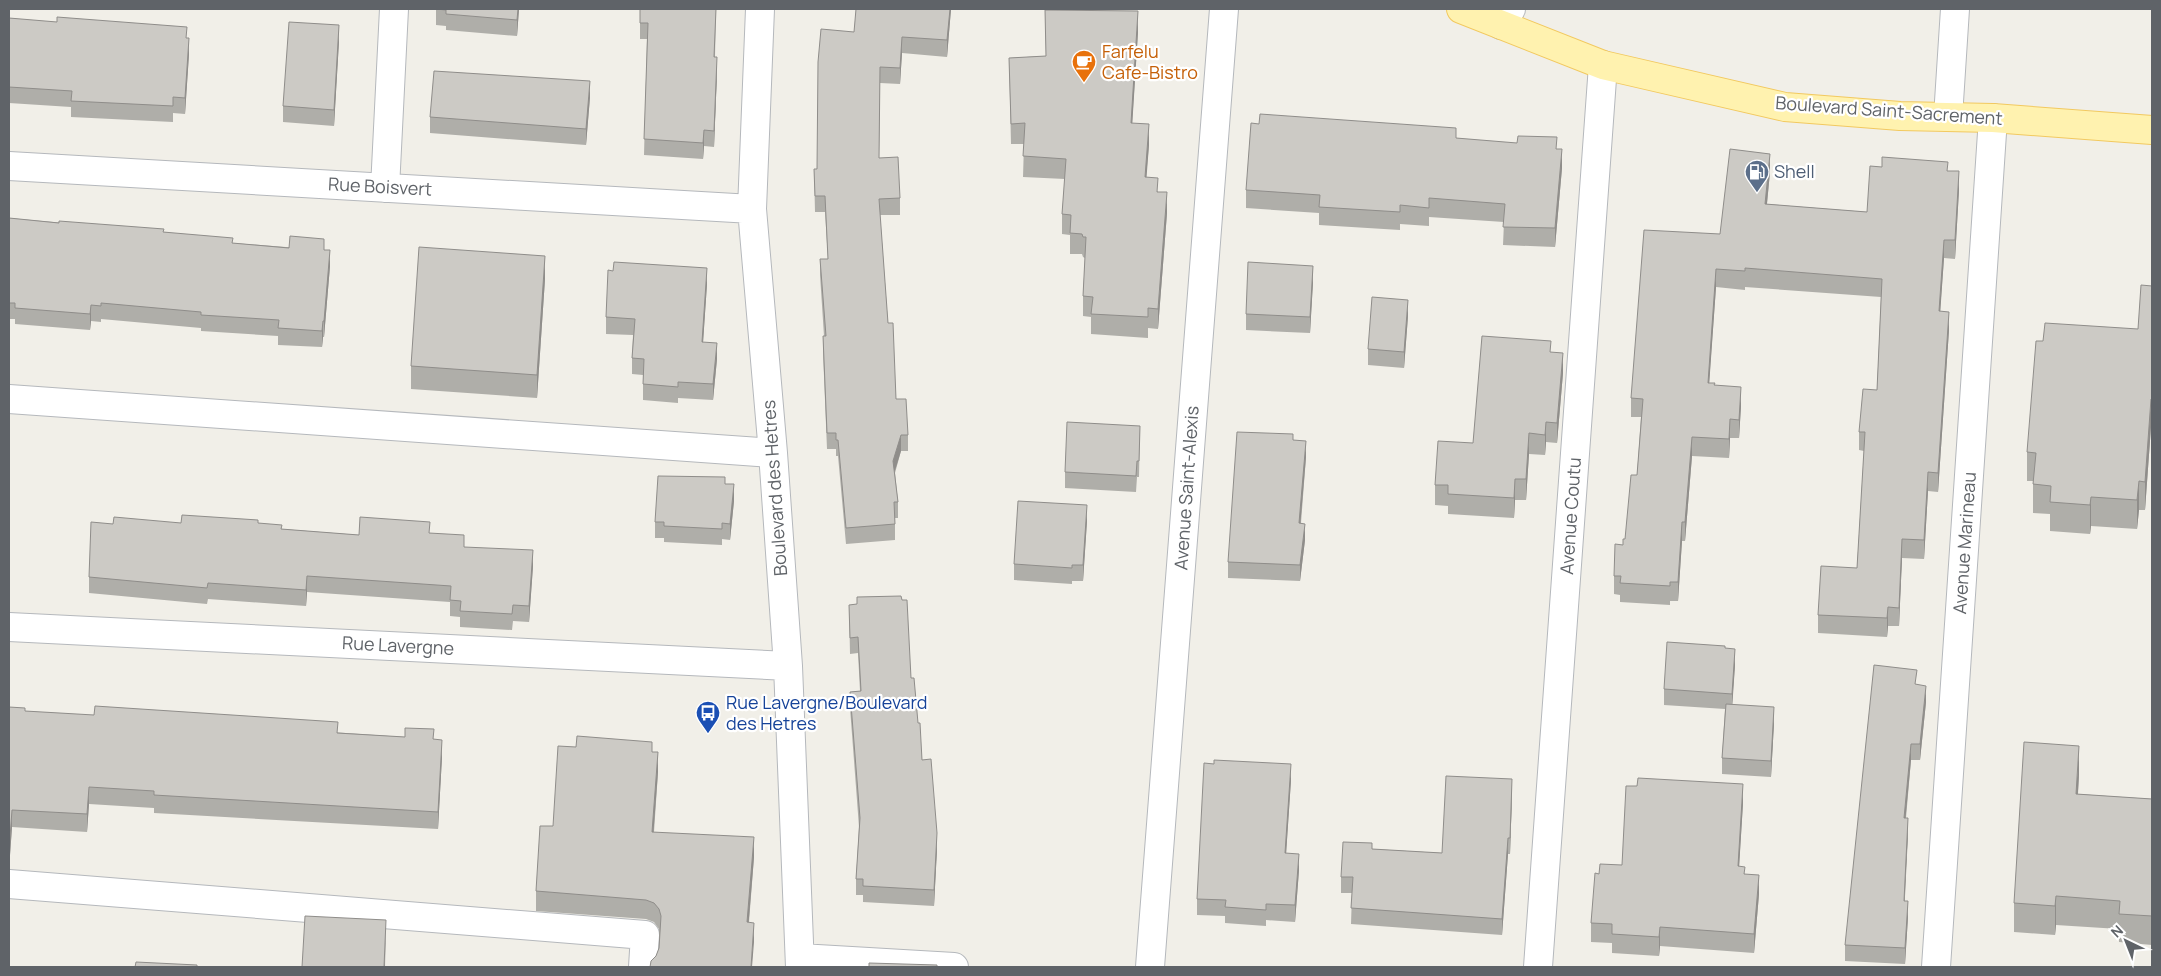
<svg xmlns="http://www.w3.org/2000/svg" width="2161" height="976" viewBox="0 0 2161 976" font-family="Manrope,sans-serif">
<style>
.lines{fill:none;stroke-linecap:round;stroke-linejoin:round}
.minor-casing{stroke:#b5b8bc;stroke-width:30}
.major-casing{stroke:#f2c960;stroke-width:30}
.minor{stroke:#fff;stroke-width:28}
.major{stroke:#fff2af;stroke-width:28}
.wall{fill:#afaea9}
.shaded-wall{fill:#8f8d8a}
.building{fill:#cccac5;stroke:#8f8d8a}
.labels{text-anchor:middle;stroke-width:4.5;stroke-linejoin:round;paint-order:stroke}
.food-label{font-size:18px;fill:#c56008;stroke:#fff;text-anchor:start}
.street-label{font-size:18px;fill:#5f6368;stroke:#fff}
.service-label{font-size:18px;fill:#4e5e75;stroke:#fff;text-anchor:start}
.transit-label{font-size:18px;fill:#164399;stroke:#fff;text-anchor:start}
</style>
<rect width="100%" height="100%" fill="#f1efe8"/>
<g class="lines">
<defs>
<path id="minor" d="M760 9 752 209 773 453 788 666 800 967
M1501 25 1511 9
M1948 117 1955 9
M9 166 752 209
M385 188 394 9
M9 399 773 453
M9 627 788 666
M9 884 645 935 643 967
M800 958 954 967
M1150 967 1224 9
M1538 967 1603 65
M1936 967 1993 118"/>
<path id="major" d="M1461 9 1603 65 1785 107 1900 116 1993 118 2152 130"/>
</defs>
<use href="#minor" class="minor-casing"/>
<use href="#major" class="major-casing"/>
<use href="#minor" class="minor"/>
<use href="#major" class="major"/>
</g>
<path class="wall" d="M436 9H519L517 36 446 30V26L436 25Z
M640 9H716L715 57 717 73 714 147 704 146 703 159 644 155 647 39H640Z
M951 9 947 57 902 53 900 84 880 83 879 158 900 198V215H880L888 323 896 399 908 435V451H901L895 473 898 502V518H895V540L846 544 838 456H836V449H827L823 352V336H824L820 275V259H828L825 212H815L814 169H817L854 32Z
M1045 10 1138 32 1132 124 1149 145 1146 177 1158 192 1167 213 1158 329 1148 328V338L1091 334V317L1083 316V296L1085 258 1083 257 1082 254H1070V235L1062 234V214L1065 179 1023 177 1024 144H1011L1009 58 1046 56Z
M9 18 187 38 189 54 185 114 173 113V122L71 117V107L9 103Z
M339 41 334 126 283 122V106Z
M590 97 586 145 430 133V117Z
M1456 138 1557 149 1562 168 1555 247 1503 245 1504 222 1429 217V226L1400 224V230L1319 225V213L1246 208V190Z
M1948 171 1959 190 1955 259 1944 258 1940 311 1949 330 1938 492 1928 491 1924 559 1902 558 1899 626H1888L1887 637 1818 633V615L1857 568 1864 451 1859 450V432L1877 390 1881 297 1745 287V290L1716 287 1709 383 1715 385 1741 406 1739 438H1730L1729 458 1692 456 1685 541H1682L1678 601H1670V605L1620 602V595L1614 594V576L1625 539 1637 475 1641 417H1631V398L1720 234 1770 172 1767 204 1867 212Z
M9 218 164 232 233 243 324 250 330 266 324 337H323L322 347 278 345V336L201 331V328L101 319V322L91 321 90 330 15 324V319H9Z
M545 279 537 398 411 389V366Z
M1313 282 1310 333 1246 330V314Z
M707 284 703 342 717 359 713 400 678 398V403L643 400V375L632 374V358L633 335 606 334V317Z
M2152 286V427H2151L2145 510H2139L2137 529 2091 526 2090 534 2050 531V514L2033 513V481H2027V452L2043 341 2138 329Z
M1408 316 1404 368 1368 365V349Z
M1551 352 1563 373 1557 443 1546 442 1545 455 1529 454 1526 500H1515L1514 518 1448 514V506L1435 505V485L1473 443Z
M1140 426 1139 477H1137L1136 492 1065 488V472Z
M1293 440 1306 457 1301 523 1305 540 1300 581 1228 578V562Z
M725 484 734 501 730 540 722 539V545L664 542V538H655V522Z
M1087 521 1083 581H1072V584L1014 580V564Z
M258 523 282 529 359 535 430 533 464 547 533 566 529 622 513 621 512 630 460 627V617L450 616V602L307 592 306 606 208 599 207 604 89 593V577L113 524Z
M849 605 911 678 922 760 937 849 934 906 863 902V895H856V879L859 827 850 708V692L860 691 858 653 850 654Z
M1725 648 1735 665 1732 704 1774 723 1771 777 1722 774V758L1725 709 1664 705V689Z
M1917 684 1926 702 1920 760H1911L1906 818 1908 834 1904 901 1908 917 1905 964 1845 961V945Z
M9 707 25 711 434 739 442 757 438 829 154 813V808L89 804 87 832 12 827 9 869Z
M652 752 658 772 654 832 754 857 749 922 754 942 656 956 659 948V929L654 922 646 919 536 911V891L553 826Z
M2079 775 2078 794 2152 799V945L2119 942V929L2056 925 2055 935 2014 932V903Z
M1291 780 1286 854 1299 870 1295 922 1266 920V926L1225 923V916L1197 915V899Z
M1512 795 1510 854H1508L1502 935 1351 924 1352 893H1341V877L1372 849 1442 853Z
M1743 803 1739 866 1759 894 1754 953 1660 946 1659 956 1612 953V943L1591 942V923L1599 874 1622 865Z"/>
<path class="shaded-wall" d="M518 9H519L517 36V20Z
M950 9H951L947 57V40Z
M1138 11V32L1131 144V123Z
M339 25V41L334 126V110Z
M902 37V53L900 84V68Z
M189 38V54L185 114V98Z
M717 57V73L714 147V131Z
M590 81V97L586 145V129Z
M1149 124V145L1145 197V177Z
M704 130V146L703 159V143Z
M1562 149V168L1555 247V228Z
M1770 154V172L1765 223V204Z
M1959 171V190L1955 259V240Z
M1167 192V213L1158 329V309Z
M1944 240V258L1939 330V311Z
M330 250V266L324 337V321Z
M545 256V279L537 398V375Z
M1313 266V282L1310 333V317Z
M707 268V284L702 358V342Z
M1716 269V287L1708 401V383Z
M1408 300V316L1404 368V352Z
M91 305V321L90 330V314Z
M1949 312V330L1938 492V473Z
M323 321V337L322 347V331Z
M717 343V359L713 400V384Z
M1563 353V373L1557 443V423Z
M1741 387V406L1739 438V420Z
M2151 399V427L2145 510V482Z
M1730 419V438L1729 458V439Z
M1546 422V442L1545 455V435Z
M1529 433V454L1526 500V479Z
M901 435V451L893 477V461Z
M1692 437V456L1685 541V522Z
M1306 441V457L1299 539V523Z
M1928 472V491L1924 559V540Z
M1515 479V500L1514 518V498Z
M2139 481V510L2137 529V500Z
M734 484V501L730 540V524Z
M2091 497V526L2090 534V505Z
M1087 505V521L1083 581V565Z
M1682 522V541L1678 601V582Z
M1305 524V540L1300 581V565Z
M1902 539V558L1899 626V608Z
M533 550V566L529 622V606Z
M307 576V592L306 606V590Z
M1888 607V626L1887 637V618Z
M1735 649V665L1732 710V694Z
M1926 686V702L1920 760V744Z
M1774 707V723L1771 777V761Z
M442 740V757L438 829V812Z
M1911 744V760L1904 834V818Z
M2079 746V775L2076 822V794Z
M658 752V772L652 851V832Z
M1291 764V780L1285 870V853Z
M1512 779V795L1510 854V838Z
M1743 784V803L1738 885V866Z
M89 787V804L87 832V814Z
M12 810V827L9 869V851Z
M1908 818V834L1904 917V901Z
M937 833V849L934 906V890Z
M754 837V857L747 942V922Z
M1508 838V854L1502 935V919Z
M1299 854V870L1295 922V905Z
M1759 875V894L1754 953V934Z
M2056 896V925L2055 935V906Z
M1908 901V917L1905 964V948Z
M386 920 385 967H384Z
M754 923V942L752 967H751Z
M1660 927V946L1659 956V937Z"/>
<path class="building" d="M436 9H518L517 20 446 14V10Z
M640 9H716L714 57H717L714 131 704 130 703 143 644 139 648 23H640Z
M856 9H950L947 40 902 37 900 68 880 67 879 158 898 157 900 198 879 199 888 323H893L896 399H906L908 435H901L893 461 898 502H894L895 524 846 528 838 440H836V433H827L823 336H826L820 259H828L825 196H815L814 169H817L818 62 821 29 854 32Z
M1045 10 1138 11 1131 123 1149 124 1145 177 1158 178 1157 192H1167L1158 309 1148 308V317L1091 314 1093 297 1083 296 1086 237H1083L1082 234 1070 233 1071 215 1062 214 1066 159 1023 156 1025 123 1011 124 1009 58 1046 56Z
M57 17 187 27 186 38H189L185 98 173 97V106L71 101 72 91 9 87V18L57 22Z
M289 22 339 25 334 110 283 106Z
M434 71 590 81 586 129 430 117Z
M1260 114 1456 128V138L1517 143 1518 136 1557 137 1556 149H1562L1555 228 1503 227 1505 204 1429 198V208L1400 205V212L1319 207 1320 195 1246 190 1251 123 1259 124Z
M1730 149 1770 154 1765 204 1867 212 1870 166 1882 167V157L1948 162 1947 171H1959L1955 240H1944L1939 311 1949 312 1938 473 1928 472 1924 540 1902 539 1899 608 1888 607 1887 618 1818 615 1821 566 1857 568 1865 432H1859L1863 389 1877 390 1882 279 1745 268V271L1716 269 1708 383H1715L1714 385 1741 387 1739 420 1730 419 1729 439 1692 437 1685 522H1682L1678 582H1670V586L1620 583 1621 576H1614L1615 544 1623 545V539H1625L1631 475H1637L1643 399 1631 398 1644 230 1720 234Z
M9 218 59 223V221L164 229 163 232 233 238 232 243 289 248 290 236 324 239V250H330L324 321H323L322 331 278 328 279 320 201 315V312L101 303V306L91 305 90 314 15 308V303H9Z
M419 247 545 256 537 375 411 366Z
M614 262 707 268 702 342 717 343 713 384 678 382V387L643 384 644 359 632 358 635 319 606 317 608 270 613 271Z
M1248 262 1313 266 1310 317 1246 314Z
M2141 285 2152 286V399H2151L2145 482 2139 481 2137 500 2091 497 2090 505 2050 502 2051 486 2033 484 2036 453 2027 452 2036 341H2043L2045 323 2138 329Z
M1372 297 1408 300 1404 352 1368 349Z
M1482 336 1551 341 1550 352 1563 353 1557 423 1546 422 1545 435 1529 433 1526 479H1515L1514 498 1448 494V485H1435L1438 441 1473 443Z
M1067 422 1140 426 1139 461H1137L1136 476 1065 472Z
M1237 432 1293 434V440L1306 441 1299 523 1305 524 1300 565 1228 562Z
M658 476 725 477V484H734L730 524 722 523V529L664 526V522H655Z
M1018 501 1087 505 1083 565H1072V568L1014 564Z
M182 515 258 520V523L282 525 281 529 359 535 360 517 430 522 429 533 464 535V547L533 550 529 606 513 605 512 614 460 611 461 601 450 600 451 586 307 576 306 590 208 583 207 588 89 577 91 522 113 524 114 517 181 523Z
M901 596 902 600H907L911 678H914L918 723H920L922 760 931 759 937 833 934 890 863 886V879H856L860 818 850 692 861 691 858 637 850 638 849 605 857 604V597Z
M1667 642 1725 646V648L1735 649 1732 694 1664 689Z
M1874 665 1917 670 1915 684 1926 686 1920 744H1911L1904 818H1908L1904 901H1908L1905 948 1845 945Z
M1726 704 1774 707 1771 761 1722 758Z
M95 706 338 722 337 733 405 737V728L434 729 433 739 442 740 438 812 154 795V791L89 787 87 814 12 810 9 851V707L25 708V711L94 715Z
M577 736 652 742V752H658L652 832 754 837 747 922 754 923 751 967H650L651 961 656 956 659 948 661 916 659 909 654 903 646 900 536 891 540 826H553L558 746 576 747Z
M2024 742 2079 746 2076 794 2152 799V916L2119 914 2120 901 2056 896 2055 906 2014 903Z
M1214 760 1291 764 1285 853 1299 854 1295 905 1266 904V910L1225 907 1226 900 1197 899 1204 763 1214 764Z
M1446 776 1512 779 1510 838H1508L1502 919 1351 908 1353 877H1341L1343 842 1372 843V849L1442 853Z
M1638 778 1743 784 1738 866 1745 867 1744 874 1759 875 1754 934 1660 927 1659 937 1612 934V924L1591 923 1595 873 1599 874 1600 864 1622 865 1626 786H1637Z
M305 916 386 920 384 967H302Z
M136 962 197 965V967H135Z
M869 963 937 965V967H869Z"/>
<defs>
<symbol id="cafe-pin" viewBox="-11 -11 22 30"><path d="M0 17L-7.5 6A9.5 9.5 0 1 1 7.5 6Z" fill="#e8710a" stroke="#fff"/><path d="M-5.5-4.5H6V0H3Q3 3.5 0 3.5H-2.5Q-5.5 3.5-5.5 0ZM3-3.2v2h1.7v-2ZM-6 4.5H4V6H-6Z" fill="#fff"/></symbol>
<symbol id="fuel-pin" viewBox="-11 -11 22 30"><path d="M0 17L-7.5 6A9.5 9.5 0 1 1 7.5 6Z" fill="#5c6f8a" stroke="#fff"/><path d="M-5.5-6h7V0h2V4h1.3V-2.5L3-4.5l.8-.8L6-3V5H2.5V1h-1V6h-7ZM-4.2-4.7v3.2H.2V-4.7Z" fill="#fff"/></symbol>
<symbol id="bus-pin" viewBox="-11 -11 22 30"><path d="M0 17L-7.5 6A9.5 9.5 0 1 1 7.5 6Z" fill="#1a4fb4" stroke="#fff"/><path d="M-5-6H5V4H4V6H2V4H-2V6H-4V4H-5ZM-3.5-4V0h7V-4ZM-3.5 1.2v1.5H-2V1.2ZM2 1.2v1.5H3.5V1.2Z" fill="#fff"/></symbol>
</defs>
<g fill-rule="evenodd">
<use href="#cafe-pin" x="1070" y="48" width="28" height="38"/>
<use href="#fuel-pin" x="1743" y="158" width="28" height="38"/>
<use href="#bus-pin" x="694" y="699" width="28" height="38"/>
</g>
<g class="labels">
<g class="food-label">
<text x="1102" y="58">Farfelu<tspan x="1102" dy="21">Cafe-Bistro</tspan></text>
</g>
<g class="street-label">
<text transform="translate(1889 111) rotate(4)" y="6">Boulevard Saint-Sacrement</text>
<text transform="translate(380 187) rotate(3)" y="6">Rue Boisvert</text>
<text transform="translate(775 488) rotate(-94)" y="6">Boulevard des Hetres</text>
<text transform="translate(1187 488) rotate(-86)" y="6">Avenue Saint-Alexis</text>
<text transform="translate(1571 516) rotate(-86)" y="6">Avenue Coutu</text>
<text transform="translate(1965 543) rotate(-86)" y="6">Avenue Marineau</text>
<text transform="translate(398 646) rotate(3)" y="6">Rue Lavergne</text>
</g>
<g class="service-label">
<text x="1774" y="178">Shell</text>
</g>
<g class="transit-label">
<text x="726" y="709">Rue Lavergne/Boulevard<tspan x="726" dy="21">des Hetres</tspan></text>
</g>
</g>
<rect width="2161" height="976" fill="none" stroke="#5f6368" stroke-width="20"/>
<g transform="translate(2126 941) rotate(317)" stroke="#ffffff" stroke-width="4" paint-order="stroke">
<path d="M0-4L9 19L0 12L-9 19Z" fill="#5f6368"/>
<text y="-8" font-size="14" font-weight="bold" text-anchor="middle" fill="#5f6368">N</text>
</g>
</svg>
